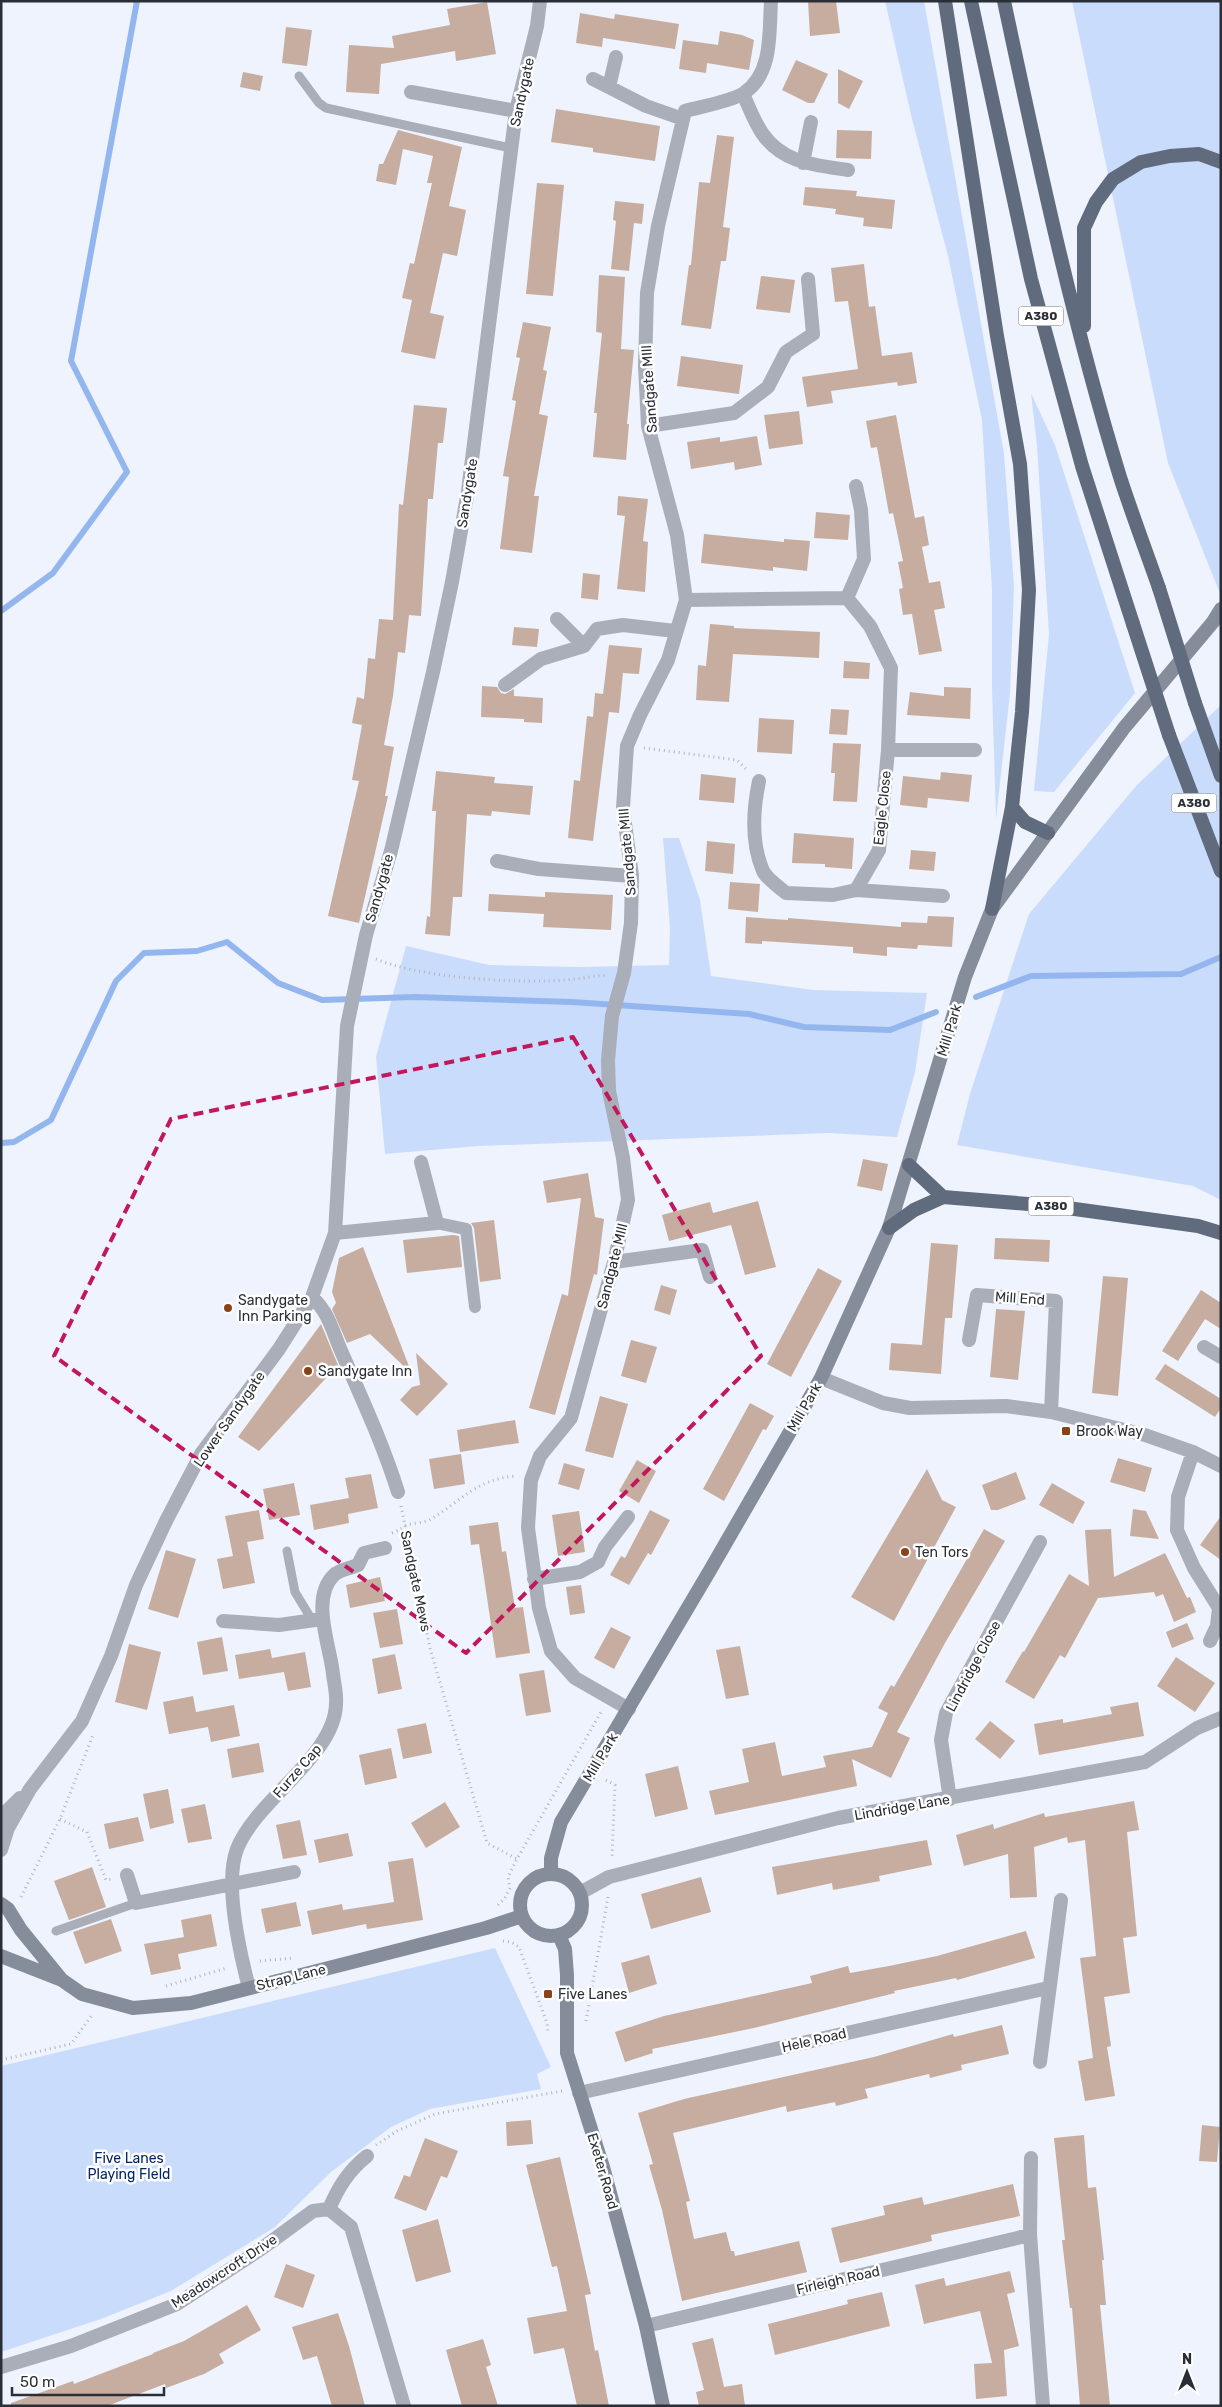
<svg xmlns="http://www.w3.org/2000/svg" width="1222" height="2407" viewBox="0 0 1222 2407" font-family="Rubik,sans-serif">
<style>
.green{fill:#cadcfc}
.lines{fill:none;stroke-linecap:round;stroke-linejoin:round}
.stream{stroke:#94b6ef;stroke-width:6}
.building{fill:#c6ada0}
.path{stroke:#b0b5be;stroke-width:3;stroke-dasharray:1 4;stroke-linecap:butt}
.service{stroke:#a9aeb8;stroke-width:9}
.pedestrian{stroke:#a9aeb8;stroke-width:12}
.minor{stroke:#a9aeb8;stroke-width:14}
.secondary{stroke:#858d9b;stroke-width:14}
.trunk{stroke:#606b7d;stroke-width:14}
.trunk-bridge{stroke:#606b7d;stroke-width:14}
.marked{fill:none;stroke:#c2185b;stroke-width:4;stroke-dasharray:10 6;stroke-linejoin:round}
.poi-dot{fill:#884318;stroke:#fff;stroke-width:2}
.labels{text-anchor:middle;stroke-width:5;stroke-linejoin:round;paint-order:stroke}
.shield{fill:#fff;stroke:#6a6d73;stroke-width:1}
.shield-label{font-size:12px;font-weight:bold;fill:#2a2f37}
.street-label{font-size:14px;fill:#2a2f37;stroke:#fff}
.poi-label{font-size:14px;fill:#2a2f37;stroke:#fff;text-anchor:start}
.park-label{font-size:14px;fill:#022666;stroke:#fff}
</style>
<rect width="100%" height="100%" fill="#eef3fd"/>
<path class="green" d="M885 1H924L1004 454 1014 586 1010 693 996 819 992 688V590L982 420 948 256 912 119Z
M1072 1H1221V596L1168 463Z
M1031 393 1055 445 1135 693 1054 792 1034 791 1049 634 1037 446Z
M1221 705V1200L1193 1186 957 1145 970 1094 1029 914 1137 785Z
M663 838H679L700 900 711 976 813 990 927 993 915 1072 897 1137 829 1133 478 1146 385 1154 376 1057 406 946 489 965 579 967 669 965 670 928Z
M495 1948 551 2067 537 2074 541 2089 430 2109 391 2127 331 2172 275 2227 171 2291 101 2319 1 2352V2066Z"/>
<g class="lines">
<path class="stream" d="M1 611 53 573 127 472 71 361 137 1
M976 997 1031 976 1181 974 1221 957
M1 1143 14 1142 51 1120 116 981 144 953 197 951 227 942 278 983 322 1000 415 997 572 1002 749 1014 804 1027 890 1030 936 1012"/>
</g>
<path class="building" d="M808 1H836L840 33 810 36Z
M487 2 496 54 456 61 455 51 381 64 379 94 346 92 349 45 394 48 392 36 450 25 447 9Z
M580 13 614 19 615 14 679 24 675 49 603 38 602 47 576 43Z
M286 27 312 30 307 66 282 63Z
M720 31 742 35 754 40 749 70 707 63 706 73 679 69 683 40 718 45Z
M796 60 828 74 814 103H808L782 90Z
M838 69 863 81 849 109 838 103Z
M243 72 263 76 260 91 240 87Z
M556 109 660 126 655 161 593 152V148L551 142Z
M398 130 462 147 449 206 466 210 457 256 443 253 430 313 444 316 435 359 401 352 412 300 402 298 410 263 414 264 432 183H427L433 156 403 149 396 185 376 181 379 164H383Z
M837 130 872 131 871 159 836 158Z
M717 135 734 137 723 227 730 228 726 261H721L711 329 681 325 689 265H691L699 182 710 183Z
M537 183 564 185 553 296 526 294Z
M805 187 857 191 856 196 895 200 892 229 863 226 864 218 835 214 836 209 803 205Z
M615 201 644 204 642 224 634 223 629 271 611 269 616 221 613 220Z
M864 264 869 307 875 306 882 356 912 352 917 383 898 386 897 382 831 391 833 403 807 407 802 377 858 369 848 301 835 302 831 268Z
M599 275 625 277 621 349 634 350 627 424H629L626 460 593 457 597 413H594L602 333 596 332Z
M761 276 795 280 790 313 756 309Z
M523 322 551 327 543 370 547 371 539 414 548 416 534 496H539L532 553 500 549 509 477 503 476 516 401 512 400 520 358 516 357Z
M681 356 743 365 739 394 677 386Z
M414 405 447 408 443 443H438L433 499H428L421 616 409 615 405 653 398 652 393 696 384 745 394 747 385 796H388L359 923 328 916 359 781 352 780 362 725 352 723 357 697 364 699 368 658 375 659 379 619 393 620 399 504 403 505Z
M799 411 803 444 769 449 764 415Z
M896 415 915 518 924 516 929 545 922 547 929 583 940 581 945 608 934 610 942 651 919 655 912 614 903 615 899 589 903 588 898 562 903 561 893 513 889 514 877 447 871 448 866 421Z
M757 436 762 465 735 470 734 462 691 469 687 442 720 437V442Z
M618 496 648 499 643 541 648 542 645 592 617 589 625 516 617 515Z
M816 512 850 515 848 540 814 538Z
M704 534 784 542V539L810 541 807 571 773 567V571L701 563Z
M583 573 600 575 598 600 581 598Z
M710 624 734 626V628L820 632 819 658 733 654 729 702 696 700 698 665 706 666Z
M514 627 539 629 537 647 512 645Z
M609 645 642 648 639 674 623 673 619 713 609 712 593 841 568 838 574 780 580 781 587 716 593 717 595 693 603 694Z
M844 661 870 663 869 679 843 678Z
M482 686 497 687 501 693 505 694 514 689V696L543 698 542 723 524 722V719L481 717Z
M944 687 971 688 970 719 907 715 910 692 944 696Z
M831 709 849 710 847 735 829 734Z
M759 718 794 720 792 754 757 752Z
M833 743 861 744 857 802 833 801 835 773H831Z
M436 771 495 777 494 783 533 786 530 815 492 811 491 816 467 814 462 897H453L450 936 425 934 427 916 430 917 436 811H432Z
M941 772 972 775 969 802 928 798 927 808 900 805 903 776 940 780Z
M701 774 736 778 734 803 699 800Z
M794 833 854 838 852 869 825 867V864L792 863Z
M707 841 735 844 733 874 705 871Z
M911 850 936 852 934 871 909 869Z
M730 882 760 884 758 912 728 909Z
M545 892 613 895 611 930 543 927 544 914 488 911 489 894 545 897Z
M928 916 954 917 952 947 918 945 917 949 887 947V956L853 953V947L762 941V944L745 943 746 917 788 920V918L901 927V922L927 923Z
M863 1159 888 1164 882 1191 857 1186Z
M588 1173 595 1217 604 1219 597 1275 594 1274 555 1415 529 1408 562 1294 568 1296 581 1198 547 1203 543 1181Z
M758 1201 776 1267 745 1275 731 1225 669 1241 662 1215 710 1202 713 1213Z
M494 1220 501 1279 480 1282 474 1228 471 1223Z
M453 1235 459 1236 462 1267 407 1273 403 1240Z
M995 1238 1050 1240 1049 1262 994 1259Z
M931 1243 958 1245 952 1318H945L941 1374 889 1370 891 1343 922 1345Z
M363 1247 371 1268 412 1374 370 1334 347 1343 332 1309 336 1303 332 1292 339 1258Z
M818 1268 842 1281 791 1377 767 1364Z
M1103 1276 1128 1278 1118 1396 1092 1393Z
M661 1285 677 1290 670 1315 654 1310Z
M1201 1290 1221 1303V1329L1205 1319 1178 1361 1162 1351Z
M996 1309 1025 1311 1018 1380 990 1377Z
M321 1324 338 1365 259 1451 238 1437Z
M631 1340 657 1347 646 1383 621 1376Z
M416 1353 448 1384 417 1416 400 1400 412 1387 420 1385Z
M1165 1364 1221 1399V1408L1215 1417 1155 1379Z
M600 1396 628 1404 613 1458 585 1451Z
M750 1403 774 1416 766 1430 763 1429 724 1501 703 1489Z
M515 1420 519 1443 460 1452 457 1430Z
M461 1454 465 1484 434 1489 429 1459Z
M1118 1458 1152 1468 1145 1492 1110 1482Z
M637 1460 656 1471 639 1503 619 1491Z
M564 1463 585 1469 579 1490 558 1484Z
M927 1469 942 1500 956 1507 894 1621 851 1597Z
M1016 1472 1026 1499 998 1510H991L982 1485Z
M371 1474 378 1508 348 1514 349 1523 314 1530 310 1505 349 1498 345 1478Z
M294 1483 300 1515 269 1520 263 1489Z
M1052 1483 1085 1502 1073 1524 1039 1505Z
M1133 1509 1146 1511 1159 1539 1130 1536Z
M259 1510 264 1539 247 1542 255 1583 223 1589 217 1559 233 1556 225 1516Z
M650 1510 670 1520 651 1555 648 1553 629 1585 610 1575 621 1556 625 1558Z
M579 1511 585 1552 558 1556 552 1515Z
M1221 1516V1560L1200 1545Z
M498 1522 502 1552 506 1551 515 1608 523 1607 530 1653 496 1658 479 1544 471 1545 469 1526Z
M984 1529 1005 1541 945 1643 897 1732 910 1738 891 1778 852 1759 857 1786 715 1815 709 1791 749 1782 742 1749 775 1742 782 1776 826 1767 823 1756 872 1747 888 1713 878 1708 891 1685 894 1687Z
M1111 1529 1114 1577 1165 1553 1187 1598 1190 1597 1196 1612 1174 1622 1163 1594 1156 1597 1154 1592 1098 1598 1065 1658 1060 1655 1034 1699 1005 1682 1023 1651 1024 1652 1069 1574 1089 1586 1085 1530Z
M166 1550 196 1559 178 1618 148 1609Z
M380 1577 385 1601 350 1608 346 1585Z
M581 1585 585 1613 570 1615 566 1587Z
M397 1609 403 1644 380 1648 373 1613Z
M1187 1623 1194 1639 1172 1648 1166 1632Z
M611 1627 631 1637 614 1669 594 1658Z
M222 1637 228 1671 203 1675 197 1642Z
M129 1644 161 1652 147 1710 115 1702Z
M740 1646 749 1695 726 1699 716 1650Z
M270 1649 272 1658 305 1652 311 1687 288 1691 284 1672 239 1679 235 1655Z
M395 1654 402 1689 378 1694 372 1659Z
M1176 1657 1215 1683 1195 1712 1157 1686Z
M544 1670 551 1712 526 1716 519 1674Z
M193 1696 196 1712 234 1705 240 1736 211 1742 208 1727 169 1734 163 1702Z
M1138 1702 1144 1736 1039 1755 1034 1724 1063 1719V1723L1112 1714 1110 1707Z
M990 1721 1015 1741 1000 1759 975 1739Z
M426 1723 432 1753 403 1759 397 1729Z
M259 1743 264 1772 232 1778 227 1749Z
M391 1748 397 1778 365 1785 359 1755Z
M678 1766 688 1809 655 1817 645 1774Z
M168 1789 174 1823 150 1829 143 1794Z
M1134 1801 1139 1830 1127 1832 1137 1936 1123 1938 1130 1993 1104 1997 1111 2046 1107 2047 1115 2096 1085 2101 1078 2061 1093 2058 1080 1958 1096 1956 1085 1840 1068 1843 1067 1837 1034 1847 1037 1897 1010 1898 1008 1854 964 1866 956 1835 993 1824 994 1829 1044 1813 1045 1817Z
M445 1802 460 1827 426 1848 411 1823Z
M205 1804 212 1839 188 1843 181 1809Z
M138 1817 144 1841 109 1849 104 1824Z
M300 1820 307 1855 283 1859 276 1825Z
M348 1833 353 1856 319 1863 314 1840Z
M927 1840 932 1865 879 1876 880 1881 833 1890 832 1883 777 1895 772 1867Z
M413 1858 423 1920 367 1929 366 1924 312 1935 307 1911 342 1904 343 1910 394 1902 388 1862Z
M92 1867 106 1907 69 1920 54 1881Z
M701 1877 711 1912 651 1929 641 1894Z
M296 1902 301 1926 266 1933 261 1909Z
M211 1914 217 1946 178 1954 181 1969 151 1975 144 1944 184 1937 181 1920Z
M111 1919 122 1951 85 1964 73 1932Z
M1026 1931 1035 1958 957 1980 956 1978 894 1991 895 1993 754 2028 652 2049 653 2053 625 2062 615 2032 664 2016 812 1983 810 1976 848 1966 850 1973 889 1966 937 1956Z
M649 1955 657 1984 629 1993 621 1963Z
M1002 2025 1009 2054 961 2065 962 2070 930 2078 929 2074 865 2089 868 2098 836 2106 835 2102 787 2112 786 2106 673 2133 690 2201 686 2202 694 2239 726 2232 731 2251H734L735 2256 799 2241 807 2272 682 2301 662 2210 649 2165 653 2164 638 2113 684 2099 874 2057 953 2034 954 2037Z
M531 2120 533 2144 507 2146 506 2122Z
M1202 2125 1220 2127 1217 2162 1199 2161Z
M1084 2135 1088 2188 1096 2187 1104 2260H1102L1106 2305H1100L1110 2406H1080L1072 2308H1070L1062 2240H1065L1054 2138Z
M425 2138 458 2151 447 2178 441 2176 426 2211 394 2198 404 2175 410 2177Z
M560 2157 591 2294 585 2295 595 2351 598 2350 609 2406H577L564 2348 534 2354 527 2318 567 2311 557 2266 552 2267 526 2165Z
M1013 2184 1020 2216 931 2235 932 2241 840 2263 831 2228 885 2215 883 2206 922 2197 924 2205Z
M438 2219 451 2272 416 2282 402 2230Z
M286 2264 315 2275 303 2308 274 2297Z
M1010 2271 1015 2292 1007 2294 1019 2346 1004 2350 1007 2396 976 2399 974 2364 992 2363 980 2311 924 2324 915 2285 944 2278 946 2286Z
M882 2292 890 2326 775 2355 768 2324 848 2304 847 2300Z
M247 2305 261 2330 219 2354 224 2363 204 2374 166 2388 165 2384 107 2406H11V2403L73 2381 74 2384 153 2354V2353L184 2341Z
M338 2313 349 2346 365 2406H332L317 2356 303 2360 292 2327Z
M713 2338 724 2387 742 2384 745 2406H699L696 2392 704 2390 692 2343Z
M483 2339 491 2365 486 2367 498 2406H462L446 2350Z"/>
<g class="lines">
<path class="path" d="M644 748 737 760 748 771
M376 959C419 977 499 982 546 981 567 981 587 977 607 975
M401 1506 430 1648 487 1843 517 1859
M392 1533C398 1531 400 1529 405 1526 413 1522 423 1524 431 1519 461 1501 477 1479 515 1476
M606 1780 615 1785 612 1858
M60 1819 87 1832 106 1880 113 1879
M21 1897 60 1819 93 1735
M498 1905 505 1898 510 1888 508 1877 517 1859 601 1712
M503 1941 511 1942 519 1947 547 2023 548 2033
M260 1961 294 1958
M166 1986 227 1968
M586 2021 608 1897
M1 2060 71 2044 92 2015
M376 2145 397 2131 435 2114 562 2091"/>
<path class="service" d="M299 76 319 103 326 108 511 148
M287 1551 295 1592 312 1620
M56 1931 136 1903"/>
<path class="pedestrian" d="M437 1223 466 1229 475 1307"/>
<path class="minor" d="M593 79 646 106 683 119
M609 87 616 57
M411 92 516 111
M743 94C749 107 754 121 762 133 782 163 815 165 848 170
M803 163 811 122
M648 426 734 413 768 387 786 352 813 334 808 279
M686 600 847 598 864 559 861 510 856 486
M557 619 584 646
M505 685 541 659 584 646 597 629 623 625 675 631
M888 750H975
M759 781C753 810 751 843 763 871 767 879 779 887 786 893L833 895 856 890 879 850 888 750 891 668 870 626 847 598
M497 861 539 869 632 876
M856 890 943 896
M335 1233 437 1223 421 1162
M614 1262 702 1250 710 1277
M312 1297C330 1314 332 1331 342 1353 362 1399 383 1444 398 1492
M969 1340 977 1295 1056 1301 1051 1412
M1204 1347 1221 1357
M821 1378 883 1403 910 1408 1006 1406 1051 1412 1145 1435 1193 1452 1221 1466
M1193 1452 1178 1497 1177 1530 1194 1568 1219 1608 1217 1626 1210 1641
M534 1579 580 1572 598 1562 605 1547 628 1517
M223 1621 279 1625 322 1619
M629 1709 575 1678 551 1651 539 1608 528 1528 531 1480 540 1456 571 1418 614 1262 628 1200 623 1158 609 1091 608 1060 612 1016 624 973 631 923 632 876 623 808 627 746 640 715 668 660 686 600 677 535 648 426 645 366 647 293 658 226 685 111C700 107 732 101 744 93 773 74 769 32 771 1
M950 1799 941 1740 946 1713 1040 1542
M1 1817 20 1798
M1 1850 8 1828 30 1789 82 1721 111 1656 136 1585 166 1521 201 1454 279 1349 312 1297 335 1233 347 1026 366 935 391 851 433 672 452 582 468 491 516 111 537 26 540 1
M127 1875 136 1903 294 1872
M580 1893 609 1877 838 1818 1145 1762 1197 1728 1221 1718
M249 1988C240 1953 224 1883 237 1849 256 1800 335 1756 336 1704 337 1694 334 1683 333 1674 330 1645 310 1598 334 1575 339 1570 351 1568 358 1565L364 1553 385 1548
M1040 2062 1061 1900
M579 2093 1048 1988
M1031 2158 1030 2235 1043 2406
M329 2209C338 2188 348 2171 367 2156
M646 2326 1030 2235
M1 2367 71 2346 177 2304 261 2249 313 2211 329 2209 351 2227 404 2406"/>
<path class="secondary" d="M551 1874V1858L561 1822 709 1572 821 1378 889 1228 965 977 992 909 1124 728 1213 622 1221 609
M520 1905a31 31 0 1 1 62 0a31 31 0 1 1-62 0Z
M1 1904 8 1909 21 1930 61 1979
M559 1935 565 1949 567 1975V2053L603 2167 646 2326 663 2406
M1 1956 62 1980 82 1994 133 2008 191 2003 486 1928 522 1916"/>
<path class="trunk" d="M945 1 997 336 1020 464 1029 590 1022 712 1012 807 992 909
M971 1 1031 279 1082 466 1133 624
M1004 1C1038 161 1072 321 1120 477 1132 514 1146 551 1159 588
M1084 326V228L1096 202 1113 179 1141 162 1170 156 1199 154 1221 162
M1195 703 1221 776
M1169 735 1221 871
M1012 807 1025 822 1048 833
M909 1165 943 1197
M889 1228 914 1210 943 1197 1053 1206 1198 1226 1221 1233"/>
<path class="trunk-bridge" d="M1159 588 1195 703
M1133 624 1169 735"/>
</g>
<path class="marked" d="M573 1037 761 1356 466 1653 54 1356 171 1119Z"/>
<g class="poi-dot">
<circle cx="228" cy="1308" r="5"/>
<circle cx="308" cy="1371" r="5"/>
<rect x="1061" y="1426" width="10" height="10" rx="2.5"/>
<circle cx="905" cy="1552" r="5"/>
<rect x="543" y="1989" width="10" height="10" rx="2.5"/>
</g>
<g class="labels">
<g class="shield">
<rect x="1018.5" y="306.5" width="45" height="19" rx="4"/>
<rect x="1171.5" y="793.5" width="45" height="19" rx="4"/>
<rect x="1028.5" y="1196.5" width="45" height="19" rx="4"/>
</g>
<g class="shield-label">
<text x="1041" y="320">A380</text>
<text x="1194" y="807">A380</text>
<text x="1051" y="1210">A380</text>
</g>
<g class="street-label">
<text transform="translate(522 92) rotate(-78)" y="5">Sandygate</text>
<text transform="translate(649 389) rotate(-94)" y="5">Sandgate MIll</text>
<text transform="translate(467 493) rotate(-81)" y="5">Sandygate</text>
<text transform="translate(882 808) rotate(-84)" y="5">Eagle Close</text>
<text transform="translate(627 852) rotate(-95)" y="5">Sandgate MIll</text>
<text transform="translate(379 888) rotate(-74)" y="5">Sandygate</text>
<text transform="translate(949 1030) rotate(-73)" y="5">Mill Park</text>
<text transform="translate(612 1266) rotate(-76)" y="5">Sandgate MIll</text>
<text transform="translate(1020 1298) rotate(4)" y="5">Mill End</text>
<text transform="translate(804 1407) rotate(-60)" y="5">Mill Park</text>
<text transform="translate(229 1419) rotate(-55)" y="5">Lower Sandygate</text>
<text transform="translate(416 1581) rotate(78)" y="5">Sandgate Mews</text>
<text transform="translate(973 1666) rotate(-62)" y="5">Lindridge Close</text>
<text transform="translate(600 1757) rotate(-59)" y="5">Mill Park</text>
<text transform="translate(297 1771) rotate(-49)" y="5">Furze Cap</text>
<text transform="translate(902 1807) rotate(-10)" y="5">Lindridge Lane</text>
<text transform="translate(291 1977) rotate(-14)" y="5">Strap Lane</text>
<text transform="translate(814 2040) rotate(-13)" y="5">Hele Road</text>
<text transform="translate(603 2171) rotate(74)" y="5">Exeter Road</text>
<text transform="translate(224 2271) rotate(-33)" y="5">Meadowcroft Drive</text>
<text transform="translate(838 2280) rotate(-13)" y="5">Firleigh Road</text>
</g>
<g class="poi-label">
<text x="238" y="1305">Sandygate<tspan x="238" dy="16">Inn Parking</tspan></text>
<text x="318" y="1376">Sandygate Inn</text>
<text x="1076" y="1436">Brook Way</text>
<text x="915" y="1557">Ten Tors</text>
<text x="558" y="1999">Five Lanes</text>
</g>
<g class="park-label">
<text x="129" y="2163">Five Lanes<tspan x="129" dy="16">Playing FIeld</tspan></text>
</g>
</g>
<rect width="1222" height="2407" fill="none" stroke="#2a2f37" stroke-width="5"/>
<g transform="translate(1187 2372)" stroke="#ffffff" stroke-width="4" paint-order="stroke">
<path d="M0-4L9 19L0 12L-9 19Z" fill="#2a2f37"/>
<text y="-8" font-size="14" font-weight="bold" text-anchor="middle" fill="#2a2f37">N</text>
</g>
<path d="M12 2387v8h152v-8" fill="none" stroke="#2a2f37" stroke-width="2.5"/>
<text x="20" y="2387" font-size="15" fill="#2a2f37" stroke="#ffffff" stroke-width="4" paint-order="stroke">50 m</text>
</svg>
